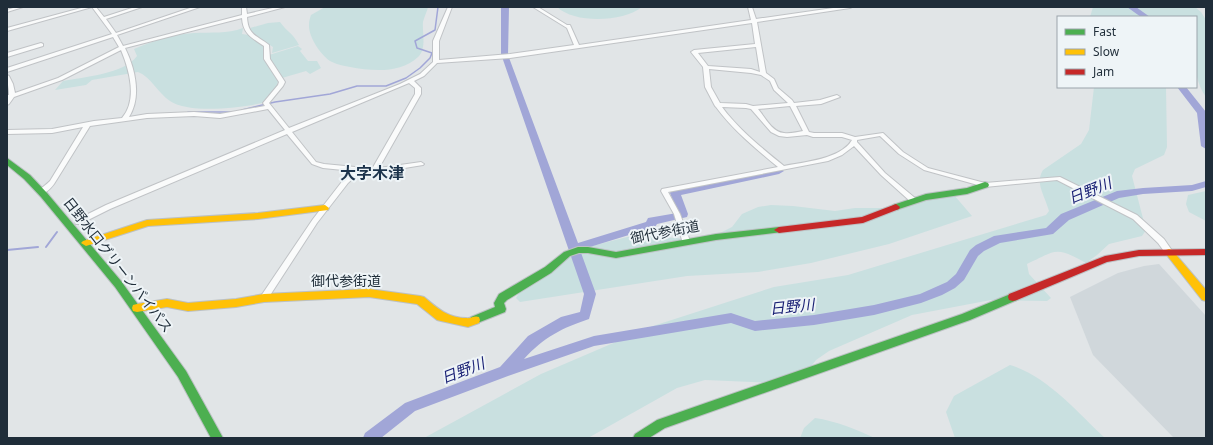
<svg xmlns="http://www.w3.org/2000/svg" width="1213" height="445" viewBox="0 0 1213 445" font-family="'Noto Sans','Noto Sans JP',sans-serif">
<style>
.built{fill:#d0d7db}
.green{fill:#c9e0e0}
.lines{fill:none;stroke-linecap:round;stroke-linejoin:round}
.stream-far1{stroke:#a1a6d7;stroke-width:1.5}
.stream{stroke:#a1a6d7;stroke-width:2}
.river{fill:#a1a6d7;fill-rule:evenodd}
.street-casing{stroke:#c0c3c6;stroke-width:2}
.fast-casing{stroke:#bcc1c4;stroke-width:2}
.slow-casing{stroke:#bcc1c4;stroke-width:2}
.jam-casing{stroke:#bcc1c4;stroke-width:2}
.street{fill:#fafbfb;fill-rule:evenodd}
.fast{fill:#4caf50;fill-rule:evenodd}
.slow{fill:#ffc107;fill-rule:evenodd}
.jam{fill:#c62828;fill-rule:evenodd}
.labels{text-anchor:middle;stroke-width:4;stroke-linejoin:round;paint-order:stroke}
.street-label{font-size:14px;fill:#1f2d39;stroke:#eef4f7}
.water-label{font-size:15px;font-style:italic;fill:#1a2175;stroke:#eef4f7}
.quarter-label{font-size:16px;font-weight:bold;fill:#1c334b;stroke:#eef4f7}
</style>
<rect width="100%" height="100%" fill="#e1e5e7"/>
<path class="built" d="M1159 264 1206 316V438H1174L1093 355 1070 297 1118 273 1144 266Z"/>
<path class="green" d="M325 7H428C427 12 424 17 423 22 422 32 427 49 418 57 400 74 372 71 350 67 344 66 335 64 330 61 320 54 308 36 309 24 309 21 310 18 311 15Z
M557 7H642C623 22 575 24 557 7Z
M1093 7H1195L1201 12 1206 20V97C1190 76 1196 43 1196 17H1090Z
M280 22C287 32 293 33 299 45L272 53 273 47 252 34 250 28 268 23Z
M243 28 242 34 249 35 266 48 274 75 278 81 277 86 262 103C240 108 189 114 170 101 158 93 151 77 138 72L92 80 86 85 55 90 63 81C84 77 124 74 137 56L134 49C153 41 173 34 194 33 211 32 227 34 243 28Z
M298 46 302 49 300 51 308 61H317L321 68 310 74 306 71 282 78 269 59V55Z
M1094 87H1166L1167 147 1164 155 1135 169 1132 176 1146 230 1142 236 1109 244 1097 255 1086 263C1055 246 1057 250 1027 264L1029 274 1051 298 1047 301 991 300 912 315 829 351 816 360 809 369 775 383 705 380 677 388 588 438H424L541 374 653 326 774 287 848 275 1046 215 1049 211 1048 208C1044 194 1035 183 1043 170L1081 144 1089 130Z
M1206 191V221L1189 212 1186 204 1188 195Z
M954 195 972 216 889 244 811 263 758 272 687 276 520 302 516 298 522 288 580 249 627 237 646 236 690 239 718 234 732 227 742 214 758 207 771 205 793 206 835 211 855 208H897L917 200Z
M1010 365C1047 376 1077 412 1105 438H955L946 412 954 396Z
M815 418C836 421 855 429 875 438H800L804 428Z"/>
<g class="lines">
<path class="stream-far1" d="M242 110 275 102 330 94 357 86H386L406 78 420 68 430 58 432 53 417 48 415 41 435 30 438 7
M188 112H234"/>
<path class="stream" d="M46 247 57 232
M7 250 38 247"/>
<path class="river" d="M501 7H509L508 55 578 243 646 222 648 218 677 213 670 193 671 191 779 168 784 171 779 174 681 195 688 214 687 217 657 224 655 227 580 250 596 294 589 319C562 328 544 337 524 359L594 336 731 313 755 321 814 315 874 305 920 294 947 282 956 274 970 250 976 245 994 236 1046 228 1061 214 1117 191 1143 188 1192 185 1206 181V187L1192 191 1143 194 1119 198 1069 220 1053 234 1000 243 984 251 978 256 964 280 955 288 942 295 921 303 874 315 814 325 755 331 731 323 594 346 508 376 415 411 381 438H363L365 433 405 403 500 367 528 336 561 317 580 312 584 294 501 54Z
M1127 7H1136L1150 17H1141Z
M1177 87H1186L1206 112V149L1201 146 1197 113Z"/>
<defs>
<path id="street" d="M16 7H23L7 12V10Z
M85 7H96L104 17 135 7H142L106 19 116 33 193 7H200L117 35 123 46 242 15V7H246L247 14 277 7H285L247 17C248 36 257 35 269 45L270 59 285 82 283 86 269 103 289 128 400 84 420 74 433 62V41L448 7H452L439 41V60L510 54 574 45 567 28 533 7H538L567 25H570L579 45 751 20 748 7H752L756 19 840 7H852L850 8 757 22 766 73 774 79 778 88 792 100 794 103 820 100 837 95 840 97 821 104 796 106 809 132 814 133H842L855 137 883 133 903 152 928 168 985 183 1060 177 1137 215 1164 239 1173 252 1172 254H1166L1158 243 1133 219 1057 180 985 187 924 170 899 154 880 136 857 140V142L885 173 915 198 916 200 915 202H911L881 175 854 146 842 155 828 161 668 192 680 214 690 241 686 244 683 243 674 214 661 191 662 189 778 167C755 148 733 130 716 107L715 106 705 87 703 67 691 52 694 50 755 44 752 23 510 58 437 63 424 76 414 81 421 88V94L379 168 421 162 424 164 423 165 374 173 358 174 348 183 317 223 267 300 264 301 261 300 260 298 261 296 313 219 344 179 353 171 323 168 312 164 287 134 110 209 80 224H76L75 222 76 220 106 205 285 130 268 109 220 118 194 116 147 118 90 126 54 184C51 188 46 194 40 193L39 191C42 187 46 185 50 181L83 127 52 133 7 134V130L52 129 94 121 122 118C138 100 129 69 121 50L62 80 14 97 9 104 7 105V95H9C9 88 7 82 7 75L9 76 13 84 15 93 58 78 119 47 113 37 7 72V68L112 34 92 7 7 31V28ZM242 18C243 34 252 38 264 46V59L279 82 278 85 263 103 265 106 220 114 194 112 147 114 129 117C142 97 135 68 125 48ZM756 47 760 72 751 69 708 66 698 53ZM709 69 751 73 761 75 770 81 774 90 788 103 753 106 746 104 720 103 711 87ZM409 83 415 88V94L372 169 359 170 355 167 324 164 316 162 292 132ZM790 106 803 131C797 132 790 134 784 133 772 132 765 117 758 109ZM722 107 746 108 751 109 771 132 779 136 787 137 807 135 813 137H842L852 140C841 159 804 162 784 166 762 148 739 130 722 107Z
M41 43 43 44V46L7 57V53Z"/>
<path id="fast" d="M7 158 30 175 47 193 121 281 186 371 223 438H211L178 377 115 287 41 197 24 179 7 165Z
M985 182 988 183 989 185 988 187 967 194 926 200 896 210 892 207 893 205 926 194 967 188Z
M779 227 784 230 782 232 716 240 616 258 588 253H579L570 256 551 273 507 300 504 303 506 309 505 312 475 324 471 323 470 320 471 317 495 307 494 303 499 294 545 267 564 252 578 247H588L616 252 716 234Z
M1013 293 1017 294 1018 297 1017 300 970 320 665 428 649 438H633L635 434 657 420 962 314Z"/>
<path id="slow" d="M325 205 329 208 328 210 258 219 148 226 86 246 81 243 83 241 147 220 258 213Z
M1169 249 1172 250 1206 290V301L1202 300 1166 254 1164 252 1166 250Z
M369 289 420 296 424 297C437 308 448 318 466 318 471 319 474 315 479 317L480 320 479 323 468 327 441 321 437 320 417 304 369 297 264 302 236 307 188 311 167 307 137 312 133 311 132 308 133 305 137 304 167 299 188 303 236 299 264 294Z"/>
<path id="jam" d="M896 204 900 207 899 209 863 223 779 233 774 230 779 227 862 217Z
M1206 249V255L1139 256 1107 262 1017 300 1013 301 1009 300 1008 297 1009 294 1105 256 1139 250Z"/>
</defs>
<use href="#street" class="street-casing"/>
<use href="#fast" class="fast-casing"/>
<use href="#slow" class="slow-casing"/>
<use href="#jam" class="jam-casing"/>
<use href="#street" class="street"/>
<use href="#fast" class="fast"/>
<use href="#slow" class="slow"/>
<use href="#jam" class="jam"/>
</g>
<g class="labels">
<g class="street-label">
<text transform="translate(665 232) rotate(-11)" y="5">御代参街道</text>
<text transform="translate(118 265) rotate(52)" y="5">日野水口グリーンバイパス</text>
<text x="346" y="286">御代参街道</text>
</g>
<g class="water-label">
<text transform="translate(1090 191) rotate(-22)" y="5">日野川</text>
<text transform="translate(792 307) rotate(-6)" y="5">日野川</text>
<text transform="translate(463 371) rotate(-21)" y="5">日野川</text>
</g>
<g class="quarter-label">
<text x="372" y="179">大字木津</text>
</g>
</g>
<rect width="1213" height="445" fill="none" stroke="#1f2d39" stroke-width="16"/>
<rect x="1057" y="16" width="140" height="72" fill="#eef4f7" stroke="#9ba4ab"/>
<rect x="1065" y="29" width="20" height="6" fill="#4caf50" stroke="#9ba4ab"/>
<text x="1093" y="36" font-size="12" fill="#1f2d39">Fast</text>
<rect x="1065" y="49" width="20" height="6" fill="#ffc107" stroke="#9ba4ab"/>
<text x="1093" y="56" font-size="12" fill="#1f2d39">Slow</text>
<rect x="1065" y="69" width="20" height="6" fill="#c62828" stroke="#9ba4ab"/>
<text x="1093" y="76" font-size="12" fill="#1f2d39">Jam</text>
</svg>
